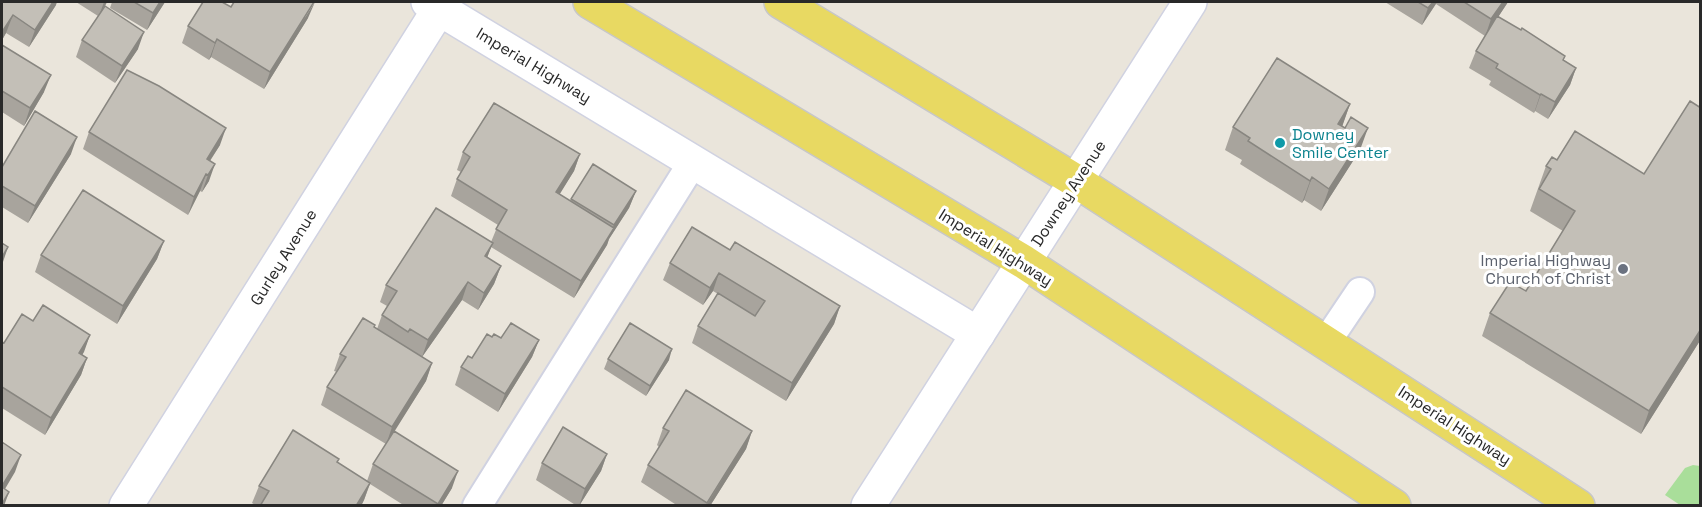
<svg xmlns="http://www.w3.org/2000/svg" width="1702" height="507" viewBox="0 0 1702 507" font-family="'Space Grotesk',sans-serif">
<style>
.grass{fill:#a9de9a}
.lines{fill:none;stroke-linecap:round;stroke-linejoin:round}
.lane-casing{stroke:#d0d2e1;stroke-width:32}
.street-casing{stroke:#d0d2e1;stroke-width:36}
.secondary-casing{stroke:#d0d2e1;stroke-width:36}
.primary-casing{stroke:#c7c7c7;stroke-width:36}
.lane{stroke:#fff;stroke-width:28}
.street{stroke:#fff;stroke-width:33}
.secondary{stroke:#fff;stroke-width:33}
.primary{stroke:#e8d962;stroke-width:33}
.wall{fill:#a8a49d}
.shaded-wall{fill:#888680}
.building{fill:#c3bfb7;stroke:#888680;stroke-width:1.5}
.culture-dot{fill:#0f9aa8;stroke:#fff;stroke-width:2}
.worship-dot{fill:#6b7280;stroke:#fff;stroke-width:2}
.labels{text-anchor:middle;stroke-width:6;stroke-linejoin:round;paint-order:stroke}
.street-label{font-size:16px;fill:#292929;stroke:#fff}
.culture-label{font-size:16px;fill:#0d838f;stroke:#fff;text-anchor:start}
.worship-label{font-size:16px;fill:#5b616d;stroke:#fff;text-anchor:end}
</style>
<rect width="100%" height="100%" fill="#eae5db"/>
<path class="grass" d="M1693 465 1700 466V505H1680L1665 495 1685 468Z"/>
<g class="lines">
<defs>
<path id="lane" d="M1327 341 1360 292
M477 506 693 162"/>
<path id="street" d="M428 2 978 334
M126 506 439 9"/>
<path id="secondary" d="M868 506 1190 2"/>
<path id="primary" d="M590 2 1024 262 1394 506
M781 2 1076 181 1578 506"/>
</defs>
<use href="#lane" class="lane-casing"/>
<use href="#street" class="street-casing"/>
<use href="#secondary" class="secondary-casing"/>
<use href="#primary" class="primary-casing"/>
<use href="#lane" class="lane"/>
<use href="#street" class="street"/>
<use href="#secondary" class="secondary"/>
<use href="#primary" class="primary"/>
</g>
<path class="wall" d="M2 2 56 5 29 47 6 33 2 40Z
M76 2H107L104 8 138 49 115 83 76 57 82 40 98 16Z
M112 2H165L147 30 110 8Z
M1385 2H1508L1498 17 1576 68 1570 85 1548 119 1535 111 1534 113 1489 85 1491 81 1469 68 1476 51 1485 36 1436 4 1422 25Z
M231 7 308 18 264 89 211 57 209 60 182 43 188 26Z
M2 45 44 92 24 126 2 112Z
M1350 104 1342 126 1360 150 1321 211 1304 200 1302 203 1240 164 1242 160 1225 150 1233 127Z
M1701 108V339L1641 434 1482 336 1490 313 1526 291 1563 231 1530 211 1546 166 1557 160 1644 174Z
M89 132 220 145 210 161 209 181 202 192 200 191 188 215 83 149Z
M463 152 580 154 574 171 559 194 571 201V199L636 191 629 208 609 239 607 245 574 298 491 247 487 258 501 266 494 284 478 310 462 300 422 357 432 363 426 381 394 431 452 488 441 506H405L370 484 364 500 361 506H257L252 503 259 486 338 463 367 481 373 464 386 444 321 405 327 387 337 372 334 371 340 354 374 327 377 329 382 315 387 306 380 302 386 285 491 242 498 225 451 196 457 179 461 172 457 170Z
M71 154 28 223 2 207V167Z
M164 241 157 259 117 324 35 272 41 255Z
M730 250 840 306 834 324 786 401 692 343 698 326 718 294 713 291 703 305 663 280 670 263Z
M33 321 90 335 82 355 87 358 81 375 45 435 2 408V342L4 343Z
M501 338 539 340 532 357 498 412 455 385 461 367 472 358Z
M608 359 669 360 646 396 604 369Z
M663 428 752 431 746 449 710 506H678L641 482 648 465 659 447 657 445Z
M607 454 601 471 579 506H577L536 480 542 463Z"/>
<path class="shaded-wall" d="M53 2H57L56 5 29 47 35 30Z
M104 2H107L99 16Z
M160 2H165L147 30 153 13Z
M315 2 308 18 264 89 270 72Z
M1433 2H1437L1422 25 1428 8Z
M1503 2H1508L1485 37 1491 19Z
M13 15 6 33 2 40V32Z
M144 32 138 49 115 83 122 66Z
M217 39 211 57 209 60 215 43Z
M1576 68 1570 85 1548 119 1555 102Z
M51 75 44 92 24 126 30 108Z
M1541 94 1535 111 1534 113 1540 95Z
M1350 104 1342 127 1338 124Z
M226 128 220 145 200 176 207 159Z
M1368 128 1360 150 1321 211 1329 189Z
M77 137 71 154 28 223 35 206Z
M580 154 574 171 550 210 556 192Z
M215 164 209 181 202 192 208 175Z
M206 174 200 191 188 215 194 197Z
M1312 177 1304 200 1302 203 1310 181Z
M636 191 629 208 609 239 607 245 574 298 581 281 611 231 614 225Z
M164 241 157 259 117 324 123 306Z
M493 243 486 260 485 256Z
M8 247 2 265V257Z
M501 266 494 284 478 310 484 293Z
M719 273 713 291 703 305 710 288Z
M468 282 462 300 422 357 428 340Z
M840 306 834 324 786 401 792 383Z
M1701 329V339L1641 434 1649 411Z
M90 335 84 352 73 370 79 353Z
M539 340 532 357 498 412 505 394Z
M672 349 669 360 646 396 650 386Z
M87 358 81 375 45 435 51 418Z
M432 363 426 381 386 445 392 427Z
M752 431 746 449 710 506H706Z
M607 454 601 471 579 506 585 489Z
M21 455 15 472 2 494V486Z
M458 471 452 488 441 506H437Z
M370 483 364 500 361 506H356Z
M9 492 4 506H2V504Z"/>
<path class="building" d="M2 2H53L35 30 13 15 2 32Z
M134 2H160L153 13Z
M203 2H222L231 7 234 2H314L270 72 217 39 215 43 188 26Z
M1418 2H1433L1428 8Z
M1464 2H1503L1491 19Z
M105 6 144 32 122 66 82 40Z
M1497 16 1521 30 1522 28 1565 56 1563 60 1576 68 1555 102 1541 94 1540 95 1496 68 1498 64 1476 51Z
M2 45 51 75 30 108 2 91Z
M1277 58 1350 104 1338 124 1345 128 1351 117 1368 128 1329 189 1312 177 1310 181 1248 141 1250 138 1233 127Z
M127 70 159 86 226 128 207 159 215 164 208 175 206 174 194 197 89 132Z
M1690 101 1701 108V329L1649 411 1490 313 1510 282 1526 291 1575 211 1539 189 1551 169 1546 166 1552 157 1557 160 1575 131 1644 174Z
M494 103 580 154 556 192 614 228 581 281 496 229 507 210 457 179 470 157 463 152Z
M35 111 77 137 35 206 2 186V167Z
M593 164 636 191 614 225 571 199Z
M83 190 164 241 123 306 41 255Z
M436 208 493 243 485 256 501 266 484 293 468 282 428 340 410 329 408 332 382 315 397 291 386 285Z
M692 227 730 250 735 242 840 306 792 383 698 326 718 293 755 316 765 301 719 273 710 288 670 263Z
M2 243 8 247 2 257Z
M43 305 90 335 79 353 87 358 51 418 2 387V342L4 343 22 314 33 321Z
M363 318 375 325 374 327 432 363 392 427 327 387 346 357 340 354Z
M511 323 539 340 505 394 461 367 468 356 472 358 487 334 492 337 494 334 501 338Z
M630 323 672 349 650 386 608 359Z
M686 390 752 431 707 503 648 465 669 431 663 428Z
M563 427 607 454 585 489 542 463Z
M293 430 339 459 337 462 370 483 356 506H260L269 491 259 486Z
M394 431 458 471 438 504 373 464Z
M2 442 21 455 2 486Z
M2 487 9 492 2 504Z"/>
<circle class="culture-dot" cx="1280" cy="143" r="6"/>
<circle class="worship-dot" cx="1623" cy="269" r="6"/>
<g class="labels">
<g class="street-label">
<text transform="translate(534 65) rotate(31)" y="6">Imperial Highway</text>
<text transform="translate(1068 193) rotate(-57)" y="6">Downey Avenue</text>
<text transform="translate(996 247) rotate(32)" y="6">Imperial Highway</text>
<text transform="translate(283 257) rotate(-58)" y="6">Gurley Avenue</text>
<text transform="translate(1455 425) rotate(33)" y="6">Imperial Highway</text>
</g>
<g class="culture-label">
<text x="1292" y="140">Downey<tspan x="1292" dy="18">Smile Center</tspan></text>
</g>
<g class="worship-label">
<text x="1611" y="266">Imperial Highway<tspan x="1611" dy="18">Church of Christ</tspan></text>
</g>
</g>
<rect width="1702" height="507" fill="none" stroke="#292929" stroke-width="6"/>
</svg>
